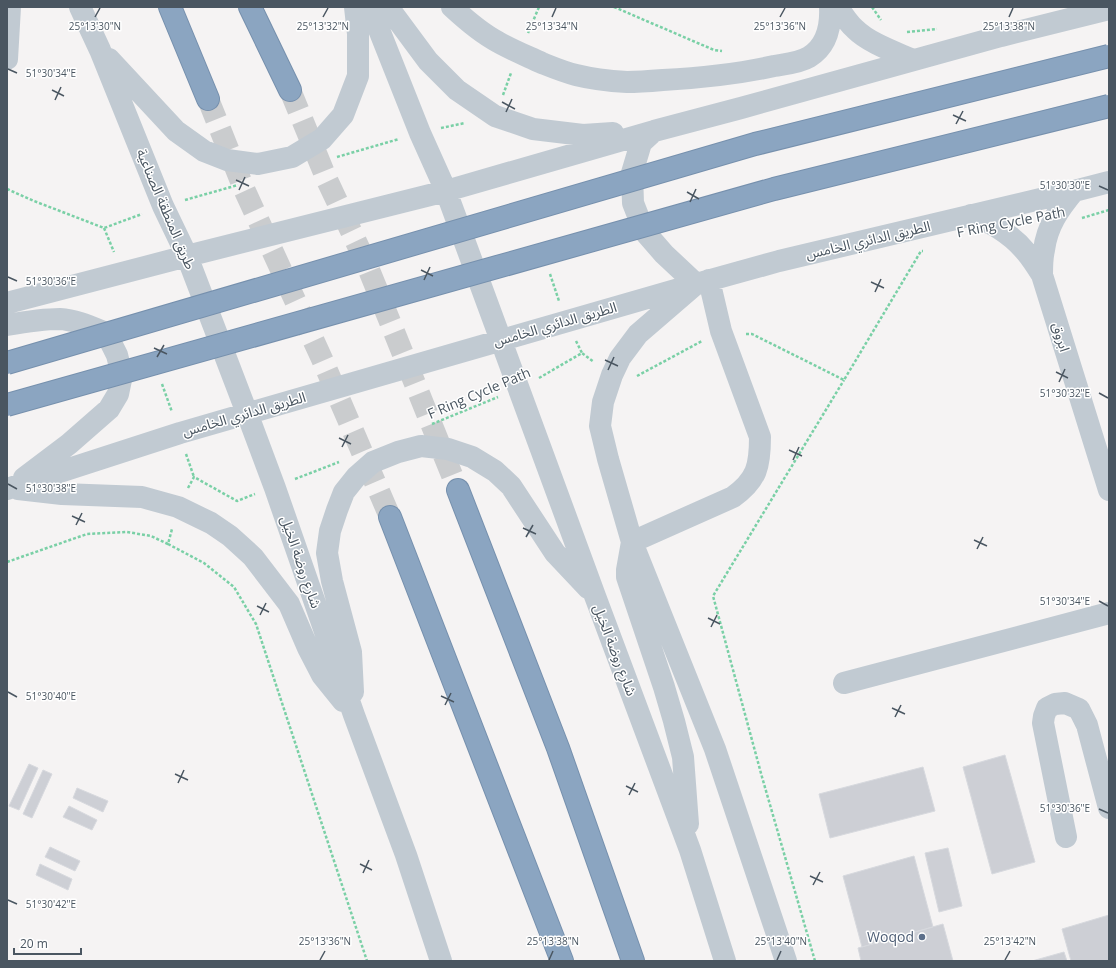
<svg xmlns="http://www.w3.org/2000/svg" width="1116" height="968" viewBox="0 0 1116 968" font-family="'Open Sans','Noto Sans Arabic',sans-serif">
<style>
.building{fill:#cdcfd5;stroke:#d7d9de}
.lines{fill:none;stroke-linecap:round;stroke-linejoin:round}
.highway-tunnel{stroke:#caccce;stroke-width:22;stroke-dasharray:22 11;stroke-linecap:butt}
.highway-casing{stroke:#7690ad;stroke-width:24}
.path{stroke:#7ad0a6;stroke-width:2.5;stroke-dasharray:3 2;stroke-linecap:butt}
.minor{stroke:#c1cad2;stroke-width:22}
.highway{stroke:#8ba5c1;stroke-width:22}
.highway-bridge-casing{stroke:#7690ad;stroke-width:24;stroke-linecap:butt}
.highway-bridge{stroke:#8ba5c1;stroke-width:22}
.ticks{fill:none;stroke:#4a5661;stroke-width:1.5}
.service-dot{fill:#5c6f8a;stroke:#fff;stroke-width:1.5}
.labels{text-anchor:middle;stroke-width:3;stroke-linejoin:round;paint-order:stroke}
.street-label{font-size:14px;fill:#4a5661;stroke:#fff}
.service-label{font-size:14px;fill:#4e5e75;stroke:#fff;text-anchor:end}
.ticks-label{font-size:10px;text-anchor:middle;fill:#4a5661;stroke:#fff;stroke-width:3;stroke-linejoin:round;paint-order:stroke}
</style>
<rect width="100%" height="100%" fill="#f5f3f3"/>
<path class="building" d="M1005 755 1035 862 992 874 963 767Z
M29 764 38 768 19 810 9 806Z
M923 767 935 811 830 838 819 794Z
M43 770 52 774 32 818 23 814Z
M77 788 108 801 103 812 73 798Z
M69 806 97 820 92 830 63 817Z
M50 847 80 861 75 871 45 857Z
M948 848 962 906 939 912 925 853Z
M914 856 933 927 862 947 843 876Z
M40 864 72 879 68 890 36 875Z
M1109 915V961H1071L1062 929Z
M943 924 953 961H861L858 948Z
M1064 952 1067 961H1032Z"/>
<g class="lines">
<path class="highway-tunnel" d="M290 90 327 180 367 265 458 490
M208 99 244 189 322 359 390 517"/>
<defs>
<path id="highway" d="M170 7 208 99
M250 7 290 90
M458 490 558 748 633 961
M390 517 562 961"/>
</defs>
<use href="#highway" class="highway-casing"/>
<path class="path" d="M614 7 714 50 722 51
M872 7 881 20
M907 32 937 29
M528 33 539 7
M503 95 511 73
M441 128 465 123
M337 157 399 139
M7 189 34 201 104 228 142 214
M185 200 238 185
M1082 218 1109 210
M104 228 114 252
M550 274 559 301
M746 334H752L844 380 921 251H923
M576 341 582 353
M637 376 702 341
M539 378 582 353 594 362
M162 384 172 412
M432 424 498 397
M186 454 194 477
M295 479 339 462
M188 488 194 477 237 501 255 494
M168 544 204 563 234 587 256 624 367 961
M7 562 87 534 127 532 151 536 168 544 172 529
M815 961 762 777 713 596 844 380"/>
<path class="minor" d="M80 7 100 50 163 206 187 256 247 413 275 488 354 715 406 855 441 961
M370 7 420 133 446 191 595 596 690 850 725 961
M388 7 428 61 457 90 495 116 533 129 583 135 613 133
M452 7C466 20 481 33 498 42 512 50 527 56 542 63 552 67 564 72 576 75 592 79 610 81 627 82 639 82 651 81 663 80 700 78 738 74 774 66 785 64 799 63 809 57 827 46 831 26 830 7
M838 7C843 15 848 23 855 29 869 43 895 52 913 60
M7 59 10 7
M109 59 176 131 204 151 227 160 258 164 292 157 322 139 343 115 358 76V34L355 7
M654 131 641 143 632 173 633 203 644 231 664 254 696 284 638 334 620 358 612 375 603 402 600 426 608 459 632 542 715 749 786 961
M971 215C993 223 1011 234 1026 252 1032 259 1037 267 1042 275L1109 490
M1042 275C1042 267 1042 258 1044 250 1047 226 1059 209 1074 191
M7 303 187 256 446 191 654 131 741 108 1001 36 1109 9
M7 325C24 322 43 319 60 319 76 320 91 327 106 333L117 355 122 375 118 394 109 409 69 444 24 478
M7 489 180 433 696 284 779 261 1074 191 1109 182
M18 489 62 494 142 497 178 507 211 523 230 536 253 557 289 604 308 648 322 675 343 701
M632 542 733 497C757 480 760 466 760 437L721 331 709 280
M632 542 627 570V577L664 687 674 721 683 757 688 824
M844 683 1109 613
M353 692 351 652 332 581 327 553 330 531 337 510 344 492 356 477 373 462 398 452 421 446 448 449 472 457 495 471 511 486 555 553 588 588
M1066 837 1043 723 1044 716 1047 708 1055 704 1065 703 1079 709 1087 725 1109 808"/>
<use href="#highway" class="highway"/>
<defs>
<path id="highway-bridge" d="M7 363 755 144 1109 56
M7 405 774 189 1109 106"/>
</defs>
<use href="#highway-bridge" class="highway-bridge-casing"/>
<use href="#highway-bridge" class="highway-bridge"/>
</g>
<path class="ticks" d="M95 17 100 8M323 17 328 8M552 17 556 8M780 17 785 8M1009 17 1013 8M8 69 17 73M52 90 64 96M55 100 61 87M502 102 515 109M506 112 512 99M953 115 966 121M956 124 963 111M236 180 249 186M1099 186 1108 190M239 190 245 177M687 192 699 199M690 202 696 189M421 270 433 276M8 277 17 281M424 280 430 267M871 282 884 288M875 292 881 279M154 348 167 354M157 357 164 345M605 360 618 366M608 370 614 357M1056 372 1068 378M1059 382 1065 369M1099 393 1108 398M339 438 351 444M342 447 348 435M789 450 802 456M793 460 799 447M8 484 17 489M72 516 85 522M76 525 82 513M523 528 536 534M526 537 533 525M974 540 987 546M977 549 983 537M1099 601 1108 606M257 606 269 612M260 615 266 603M708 618 720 624M711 627 717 615M8 692 17 697M441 696 454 702M445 705 451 693M892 708 905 714M895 717 901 705M175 774 188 780M178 783 184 770M626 786 638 792M629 795 635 783M1099 809 1108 813M360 864 372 870M363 873 369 860M810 876 823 882M813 885 820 872M8 900 17 904M320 960 325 951M549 960 553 951M777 960 781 951M1005 960 1010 951"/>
<circle class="service-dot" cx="922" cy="937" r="4"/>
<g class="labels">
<g class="street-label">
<text transform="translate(166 209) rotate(67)" y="5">طريق المنطقة الصناعية</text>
<text transform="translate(1011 222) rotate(-11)" y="5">F Ring Cycle Path</text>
<text transform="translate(868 240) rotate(-13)" y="5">الطريق الدائري الخامس</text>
<text transform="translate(555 324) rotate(-16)" y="5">الطريق الدائري الخامس</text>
<text transform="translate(1061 337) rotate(73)" y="5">ابروق</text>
<text transform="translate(479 393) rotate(-23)" y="5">F Ring Cycle Path</text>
<text transform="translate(244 414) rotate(-16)" y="5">الطريق الدائري الخامس</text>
<text transform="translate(301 562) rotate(71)" y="5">شارع روضة الخيل</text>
<text transform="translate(615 650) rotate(69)" y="5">شارع روضة الخيل</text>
</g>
<g class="service-label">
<text x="914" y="942">Woqod</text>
</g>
</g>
<g class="ticks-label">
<text x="95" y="30">25°13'30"N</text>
<text x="323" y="30">25°13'32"N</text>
<text x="552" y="30">25°13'34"N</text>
<text x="780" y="30">25°13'36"N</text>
<text x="1009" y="30">25°13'38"N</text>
<text x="51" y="77">51°30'34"E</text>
<text x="1065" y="189">51°30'30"E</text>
<text x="51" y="285">51°30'36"E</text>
<text x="1065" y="397">51°30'32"E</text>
<text x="51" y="492">51°30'38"E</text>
<text x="1065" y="605">51°30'34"E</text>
<text x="51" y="700">51°30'40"E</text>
<text x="1065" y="812">51°30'36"E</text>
<text x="51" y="908">51°30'42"E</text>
<text x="325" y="945">25°13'36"N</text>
<text x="553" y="945">25°13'38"N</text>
<text x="781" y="945">25°13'40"N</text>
<text x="1010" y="945">25°13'42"N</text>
</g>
<rect width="1116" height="968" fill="none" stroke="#4a5661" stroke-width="16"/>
<path d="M14 948v6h67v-6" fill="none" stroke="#4a5661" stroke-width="2"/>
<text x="20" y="948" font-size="12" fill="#4a5661" stroke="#ffffff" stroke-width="3" paint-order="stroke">20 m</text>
</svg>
